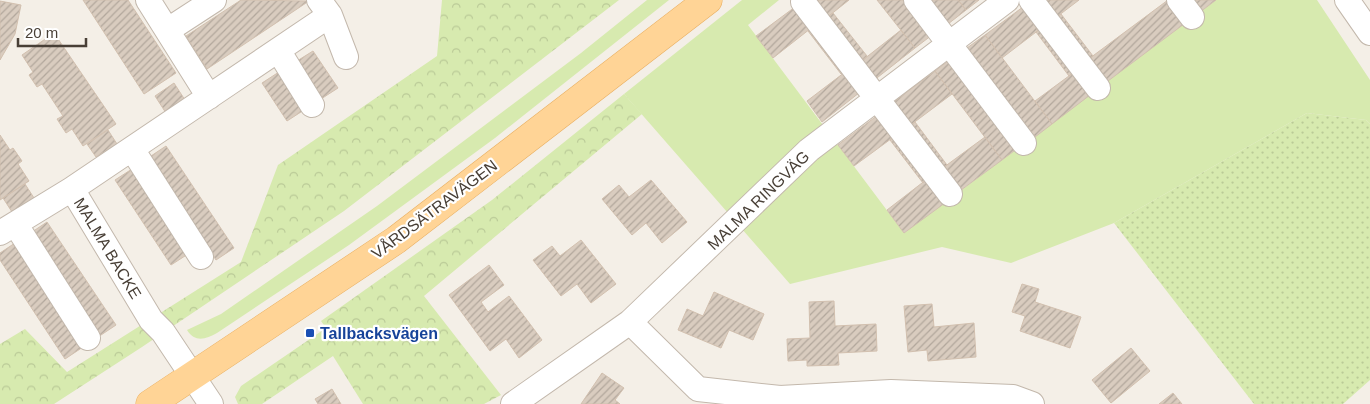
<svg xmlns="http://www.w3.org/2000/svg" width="1370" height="404" viewBox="0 0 1370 404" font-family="Helvetica,sans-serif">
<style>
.green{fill:#d7eaaf}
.forest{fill:url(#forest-crowns)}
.park{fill:url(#park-dots)}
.building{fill:url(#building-hatch);stroke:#d2c0af}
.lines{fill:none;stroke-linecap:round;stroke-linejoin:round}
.minor-casing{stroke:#c3b8ac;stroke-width:26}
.major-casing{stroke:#e9af61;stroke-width:29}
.minor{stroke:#fff;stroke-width:24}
.major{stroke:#ffd496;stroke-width:28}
.transit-dot{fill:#1a4fb4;stroke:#fff;stroke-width:2}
.labels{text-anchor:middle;stroke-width:4.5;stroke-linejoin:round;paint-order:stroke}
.street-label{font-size:16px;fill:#483f36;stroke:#fff}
.transit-label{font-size:16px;font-weight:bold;fill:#164399;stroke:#fff;text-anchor:start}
</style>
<defs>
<pattern id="forest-crowns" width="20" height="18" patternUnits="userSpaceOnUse" patternTransform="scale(1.25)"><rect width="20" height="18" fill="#d7eaaf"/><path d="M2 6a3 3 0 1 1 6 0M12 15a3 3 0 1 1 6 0" fill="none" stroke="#baca97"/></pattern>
<pattern id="park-dots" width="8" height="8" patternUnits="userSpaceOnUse" patternTransform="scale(1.25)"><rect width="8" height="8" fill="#d7eaaf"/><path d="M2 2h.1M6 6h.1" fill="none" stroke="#baca97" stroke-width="1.8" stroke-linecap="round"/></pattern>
<pattern id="building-hatch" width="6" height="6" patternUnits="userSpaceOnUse" patternTransform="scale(1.25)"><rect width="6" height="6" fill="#d9ccbf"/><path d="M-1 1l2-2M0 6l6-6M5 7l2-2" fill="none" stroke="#b2a79c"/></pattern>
</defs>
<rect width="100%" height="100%" fill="#f4efe7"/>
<path class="green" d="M647 0H669L495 138 349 245 217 333C206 339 195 343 187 330L221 314 377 206 581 53Z
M742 0H779L748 25 904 233 1216 0H1317L1370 80V124L1366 120 1307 113 1114 223 1011 263 942 247 790 284 624 94Z"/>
<path class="forest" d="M442 0H619L344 211 142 347 54 404H0V344L25 329 67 372 241 262 278 165 437 56Z
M624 94 642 114 424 296 501 395 484 404H363L333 356 262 404H238L235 397 241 386 326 328 321 321 492 200Z"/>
<path class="park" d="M1307 113 1366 120 1370 124V380L1343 404H1254L1114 223Z"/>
<path class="building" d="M83 0H128L176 73 144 94Z
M241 0 309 1 207 69 186 36Z
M810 0H849L825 19Z
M877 0H904L932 35 915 48Z
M930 0H958L966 10 948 24Z
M958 0H979L966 10Z
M1040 0H1079L1054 19Z
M1168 0 1188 21 1104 84 1086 61Z
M1186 0H1216L1196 15Z
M0 1 21 5 15 34 0 60Z
M799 4 815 25 773 58 756 36Z
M1027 4 1044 26 1002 58 985 35Z
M833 13 867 56 859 63 825 19Z
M1061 14 1093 56 1086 61 1054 19Z
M815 25 849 69 841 74 808 31Z
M1044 26 1077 70 1069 76 1036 32Z
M901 30 915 48 873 81 859 63Z
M54 33 116 124 83 146 72 129 66 133 57 119 63 116 42 84 37 87 29 75 33 72 22 55Z
M985 35 1052 124 1035 137 967 48Z
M313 51 338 88 321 99 297 61Z
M952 58 1018 148 1002 160 935 71Z
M849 69 864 89 822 122 807 101Z
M1077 70 1094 92 1052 124 1035 101Z
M935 71 952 94 908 127 891 104Z
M279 72 304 110 287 121 262 83Z
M174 83 185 100 166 113 155 96Z
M882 112 899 133 854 166 838 145Z
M915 122 947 165 940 170 908 127Z
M108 130 117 144 96 157 87 144Z
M899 133 931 176 923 183 890 140Z
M0 135 10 150 13 148 22 161 18 164 29 181 0 200Z
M985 137 1002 160 957 193 940 170Z
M166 146 234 248 216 260 148 158Z
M132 169 188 254 171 265 115 180Z
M931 176 949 200 904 233 887 210Z
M651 180 687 222 662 243 646 223 632 235 602 199 619 185 629 197Z
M25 184 34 198 12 212 3 198Z
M47 222 116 325 98 337 29 234Z
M581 240 616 284 591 303 577 284 561 296 533 260 552 246 560 256Z
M15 243 83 347 65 359 0 260V253Z
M489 265 504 285 481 302 488 312 509 296 542 340 519 358 506 339 490 351 449 295Z
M1022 284 1039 289 1035 302 1081 317 1070 348 1020 331 1025 316 1012 312Z
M714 292 764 314 753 340 729 330 721 348 678 330 687 309 703 316Z
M834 301 835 326 876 324 877 351 838 353 839 365 807 366V360L788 361 787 339 810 338 809 302Z
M932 304 934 327 974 323 976 357 928 361 927 350 908 352 904 306Z
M1131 348 1150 371 1111 403 1092 380Z
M602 373 624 388 615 400 620 404H581Z
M332 389 341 404H318L315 399Z
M1173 393 1182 404H1159Z"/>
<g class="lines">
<defs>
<path id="minor" d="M148 0 209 97
M916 0 1024 143
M1031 0 1098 88
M1179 0 1192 17
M1347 0 1370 33
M803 2 950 194
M330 15 346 57
M168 30 214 0
M278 50 312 105
M132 149 201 257
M72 189 330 15 319 0
M16 225 88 338
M0 233 72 189 151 320 163 332 211 404
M630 322 698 389 780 398 891 392 1013 397 1032 404
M513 404 630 322 809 150 1007 0"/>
<path id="major" d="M150 404 396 240 708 0"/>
</defs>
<use href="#minor" class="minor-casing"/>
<use href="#major" class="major-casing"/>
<use href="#minor" class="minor"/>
<use href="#major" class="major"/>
</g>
<rect class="transit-dot" x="305" y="328" width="10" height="10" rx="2.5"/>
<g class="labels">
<g class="street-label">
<text transform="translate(758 200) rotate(-44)" y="6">MALMA RINGVÄG</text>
<text transform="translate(434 209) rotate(-37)" y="6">VÅRDSÄTRAVÄGEN</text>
<text transform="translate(108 248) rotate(59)" y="6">MALMA BACKE</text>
</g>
<g class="transit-label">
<text x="320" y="339">Tallbacksvägen</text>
</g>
</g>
<path d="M18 38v8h68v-8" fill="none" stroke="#483f36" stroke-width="2.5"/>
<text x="25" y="38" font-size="15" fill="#483f36" stroke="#ffffff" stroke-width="4" paint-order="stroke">20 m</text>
</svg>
